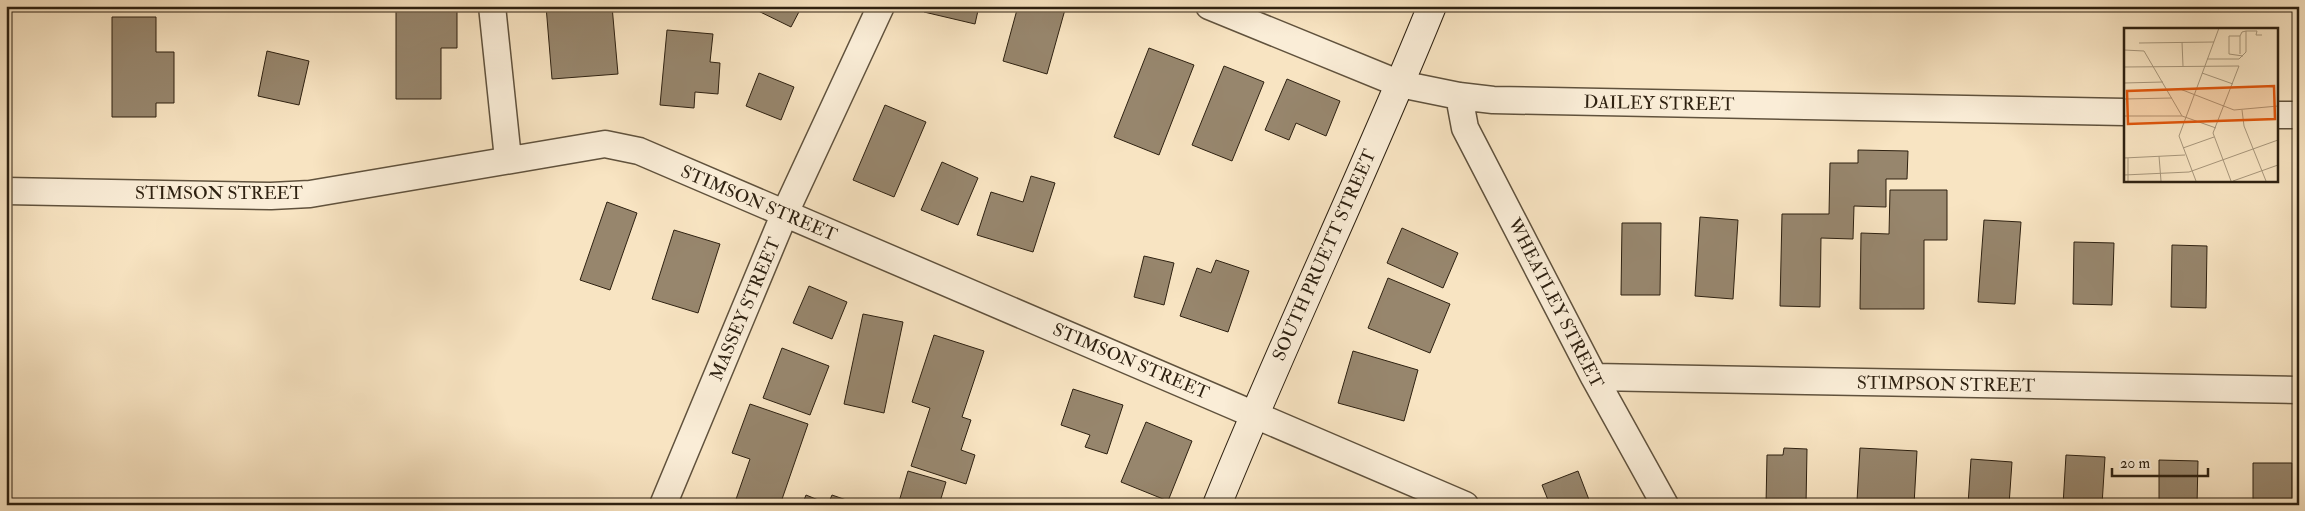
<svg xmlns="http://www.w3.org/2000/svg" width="2305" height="511" viewBox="0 0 2305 511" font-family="'IM FELL Double Pica',serif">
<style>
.building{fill:#97866d;stroke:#2e2111}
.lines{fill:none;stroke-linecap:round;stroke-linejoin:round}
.street-casing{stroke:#60523d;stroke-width:29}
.secondary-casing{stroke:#2e2111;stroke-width:30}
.street{stroke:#faedd7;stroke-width:26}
.secondary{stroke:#faedd7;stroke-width:28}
.labels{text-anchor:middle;stroke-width:4.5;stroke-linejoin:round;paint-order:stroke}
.street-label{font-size:18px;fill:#2e2111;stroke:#faedd7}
.inset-road{fill:none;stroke:#a7967b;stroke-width:1}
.view{fill:#df560c;fill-opacity:0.15;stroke:#df560c;stroke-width:2.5}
.inset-edge{fill:none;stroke:#2e2111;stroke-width:2.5}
</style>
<rect width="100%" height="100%" fill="#f8e4c2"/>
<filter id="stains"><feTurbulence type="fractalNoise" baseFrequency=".004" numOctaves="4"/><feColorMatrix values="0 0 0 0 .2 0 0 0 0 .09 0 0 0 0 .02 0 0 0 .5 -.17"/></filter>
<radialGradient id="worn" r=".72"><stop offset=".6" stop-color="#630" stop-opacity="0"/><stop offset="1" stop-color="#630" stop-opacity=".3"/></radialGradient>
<path class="building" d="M396 6H457V48H441V99H396Z
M546 6H612L618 74 552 79Z
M748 6H802L791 27Z
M925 6H979L975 24 924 12Z
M1018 6H1066L1047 74 1003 61Z
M112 17H156V52H174V103H156V117H112Z
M667 30 713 34 710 62 720 63 718 94 695 92 694 108 660 105Z
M1149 48 1194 65 1159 155 1114 137Z
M267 51 309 61 299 105 258 96Z
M1224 66 1264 82 1232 161 1192 145Z
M759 73 794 87 781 120 746 106Z
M1287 79 1340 101 1326 136 1296 123 1289 140 1265 130Z
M885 105 926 122 894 197 853 180Z
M1858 150 1908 151 1907 179H1886V207L1854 206 1853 239 1821 238 1820 307 1780 306 1782 214H1829L1830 163H1858Z
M942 162 978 178 958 225 921 210Z
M1031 176 1055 183 1033 252 977 235 991 192 1023 202Z
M1890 190H1947V240H1924V309H1860L1861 233 1889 234Z
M607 202 637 213 610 290 580 280Z
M1700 217 1738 220 1733 299 1695 296Z
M1984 220 2021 222 2015 304 1978 302Z
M1622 223H1661L1660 295H1621Z
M1402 228 1458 253 1443 288 1387 263Z
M674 230 720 244 698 313 652 299Z
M2074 242 2114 243 2112 305 2073 304Z
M2172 245 2207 246 2206 308 2171 307Z
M1144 256 1174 263 1164 305 1134 297Z
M1216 260 1249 271 1228 332 1180 316 1197 268 1211 273Z
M1388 278 1450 304 1430 353 1368 328Z
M809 286 847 302 832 339 793 323Z
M863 314 903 322 884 413 844 404Z
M934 335 984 351 962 417 971 420 961 450 975 455 966 484 911 466 930 408 912 402Z
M782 348 829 366 810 415 763 398Z
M1353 351 1418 370 1404 421 1338 403Z
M1073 389 1123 405 1107 454 1085 447 1090 435 1061 425Z
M750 404 808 424 780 505H734L750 459 732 453Z
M1146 422 1192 441 1168 501 1121 482Z
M1784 448 1807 449 1806 505H1766L1767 455H1783Z
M1860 448 1917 451 1914 505H1877V502L1857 501Z
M2066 455 2105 457 2102 505H2063Z
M1971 459 2012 462 2009 505H1968Z
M2159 460 2198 461 2197 505H2159Z
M2253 463H2292V505H2253Z
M908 471 946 482 939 505H898Z
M1578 471 1591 505H1550L1542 485Z
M806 495 828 504 832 495 852 502 851 505H802Z"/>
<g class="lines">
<defs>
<path id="street" d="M492 6 508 159
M1209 6 1400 84 1459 96 1493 100 2125 112
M1459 96 1465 128 1594 377 1665 505
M2276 115H2299
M6 191 271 196 310 194 605 144 639 151 1465 505
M1594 377 2299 390
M663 505 784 215 881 6"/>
<path id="secondary" d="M1217 505C1285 337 1364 174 1432 6"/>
</defs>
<use href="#street" class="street-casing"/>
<use href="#secondary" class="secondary-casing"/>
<use href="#street" class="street"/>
<use href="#secondary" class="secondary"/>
</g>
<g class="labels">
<g class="street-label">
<text transform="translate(1659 103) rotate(1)" y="6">DAILEY STREET</text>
<text x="219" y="199">STIMSON STREET</text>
<text transform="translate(759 203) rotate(23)" y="6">STIMSON STREET</text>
<text transform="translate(1324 255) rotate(-66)" y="6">SOUTH PRUETT STREET</text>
<text transform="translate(1556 303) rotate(63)" y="6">WHEATLEY STREET</text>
<text transform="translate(745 309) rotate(-67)" y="6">MASSEY STREET</text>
<text transform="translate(1131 361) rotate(23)" y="6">STIMSON STREET</text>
<text transform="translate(1946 384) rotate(1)" y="6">STIMPSON STREET</text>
</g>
</g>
<g transform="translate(2124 28)">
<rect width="154" height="154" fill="#f8e4c2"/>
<path class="inset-road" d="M58 14 59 38M15 15 90 14M0 22 20 23 58 88M116 26V8M119 28 105 26V8H116L118 4 122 3M83 31H115L122 24V3H133L132 7H138M0 39 115 38 89 105 107 153M78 45 109 56M0 55 39 54M56 61 110 82 154 78M0 71 48 70M118 82 120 98 142 153M0 88H58L92 100M59 120 90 109M35 128 37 153M0 130 61 127M4 130V153M0 147 65 144 154 112M72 153 55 108 95 0M109 153 154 137"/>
<path class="view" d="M150 58 151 91 4 96 3 63Z"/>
<rect width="154" height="154" class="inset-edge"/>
</g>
<rect width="2305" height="511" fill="none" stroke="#f8e4c2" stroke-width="25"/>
<rect x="8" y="8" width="2290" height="496" fill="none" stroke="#2e2111" stroke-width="2.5"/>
<rect x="12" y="12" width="2280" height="486" fill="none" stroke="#2e2111"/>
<path d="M2112 468v8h96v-8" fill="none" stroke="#2e2111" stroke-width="2.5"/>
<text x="2120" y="468" font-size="15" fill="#2e2111" stroke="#faedd7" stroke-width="4" paint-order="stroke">20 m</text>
<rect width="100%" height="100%" filter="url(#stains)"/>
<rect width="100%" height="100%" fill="url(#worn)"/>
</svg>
